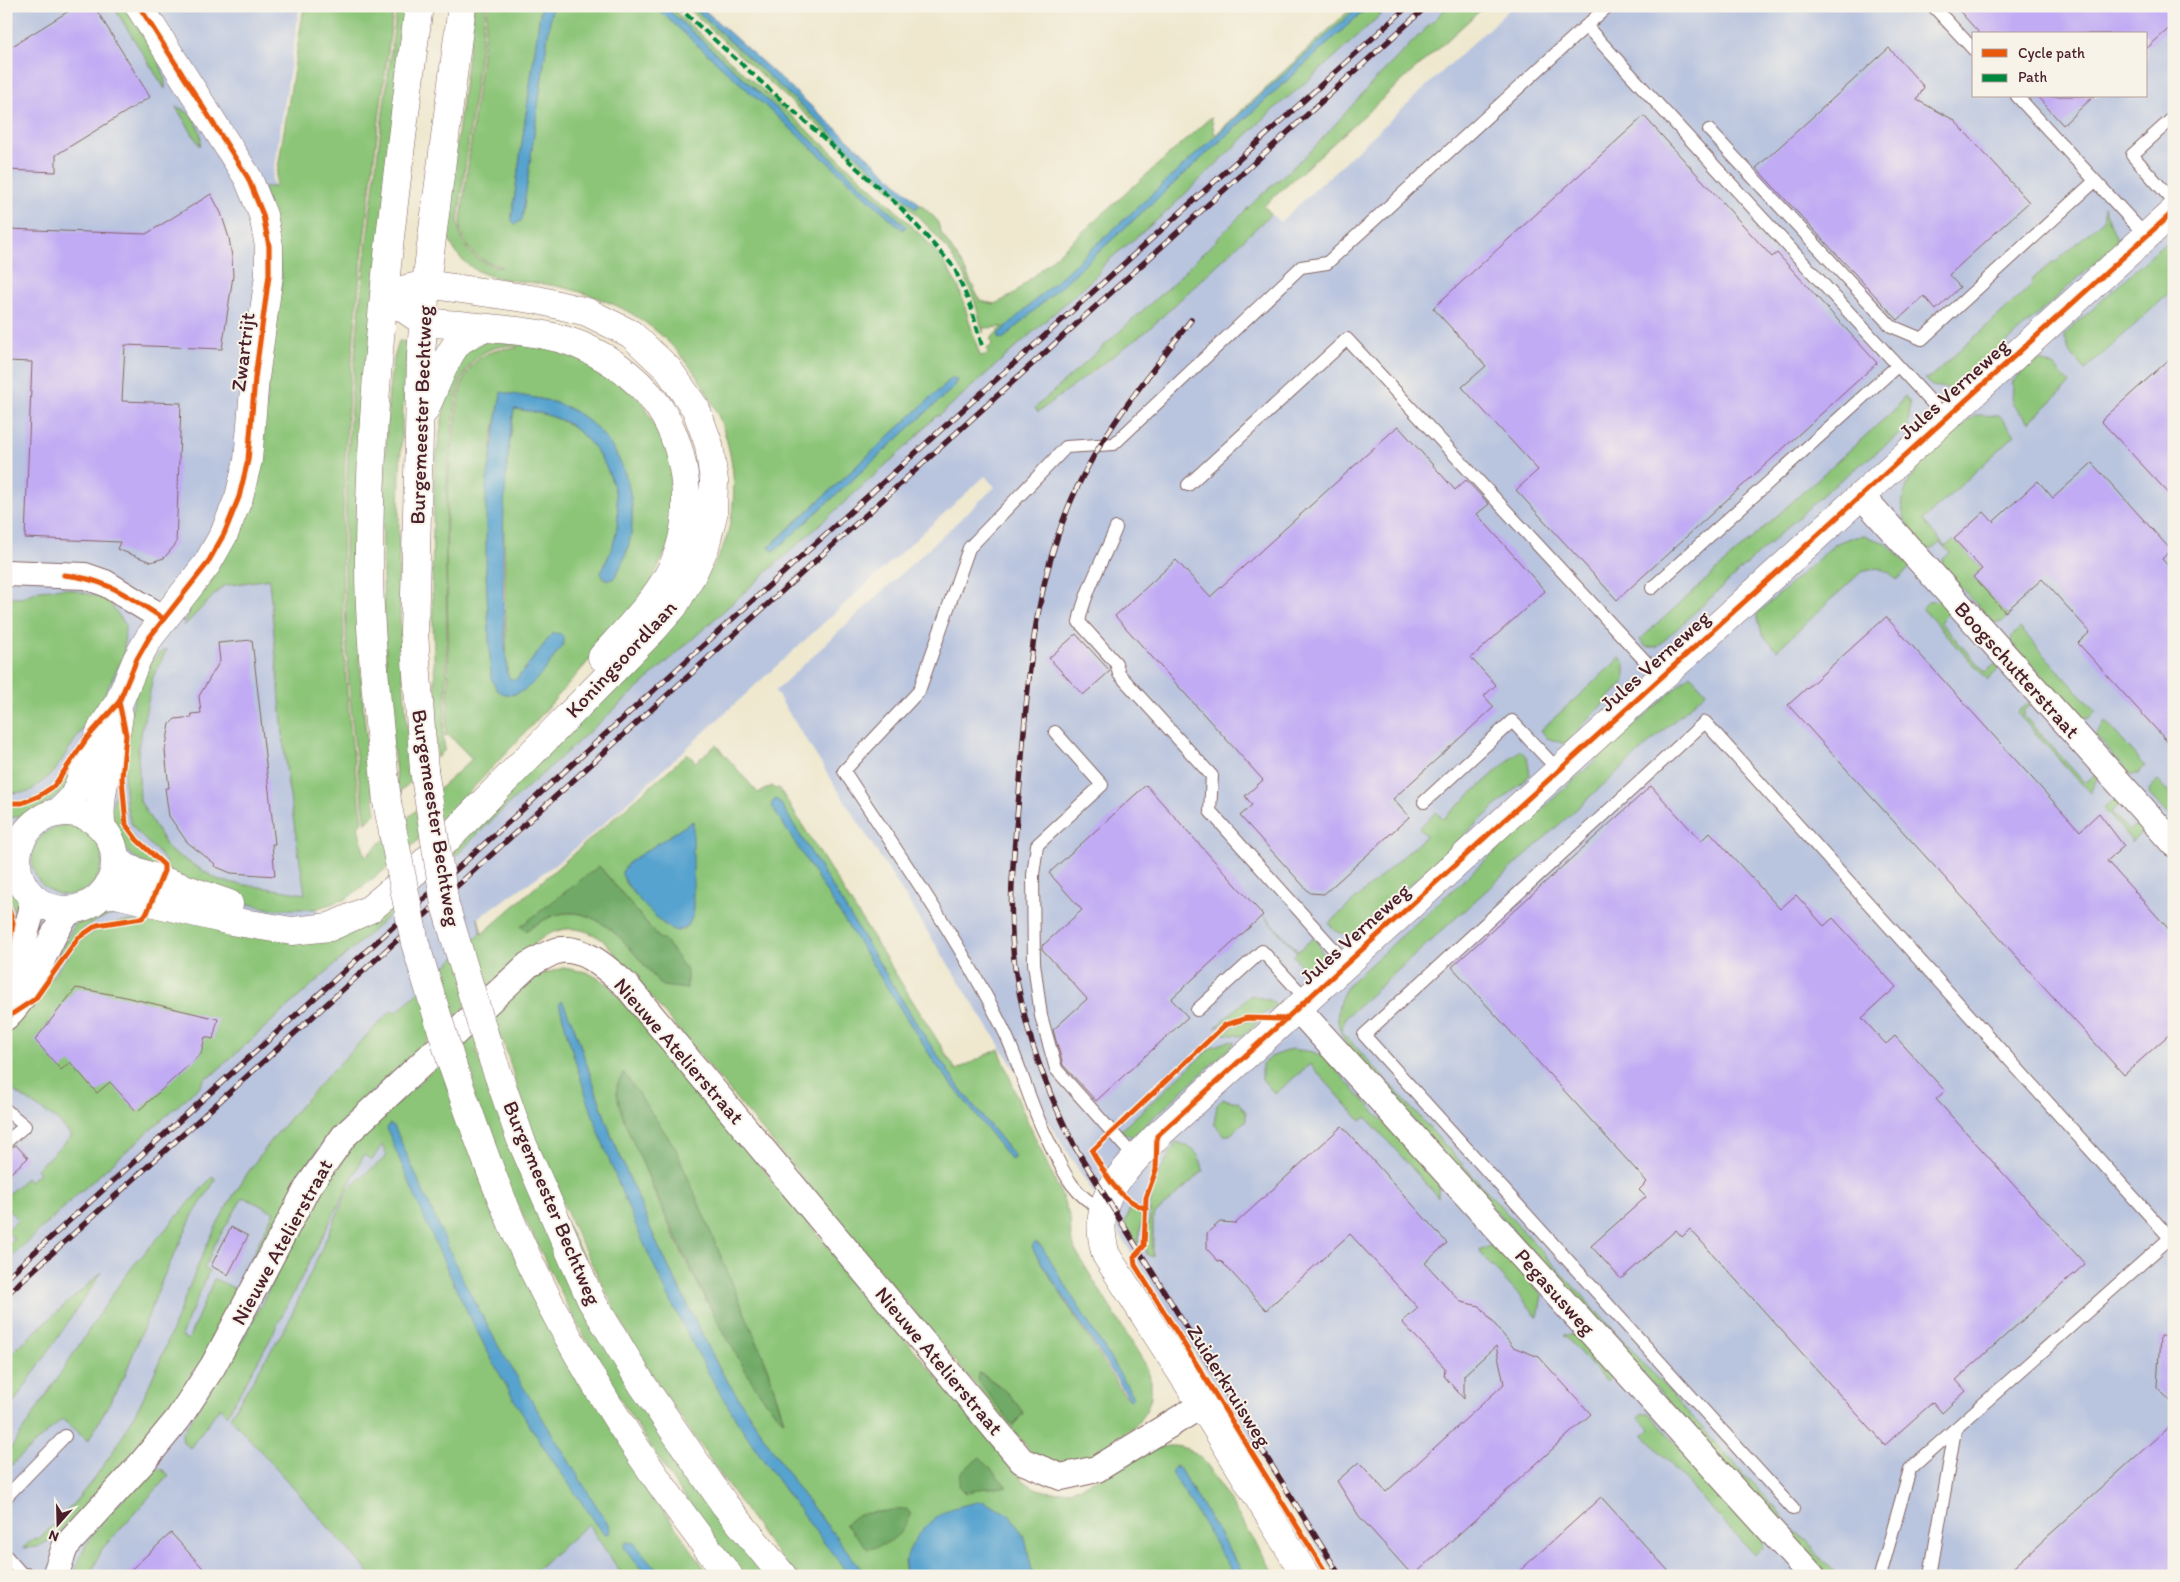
<svg xmlns="http://www.w3.org/2000/svg" width="2180" height="1582" viewBox="0 0 2180 1582" font-family="Itim,sans-serif">
<style>
.industrial{fill:#b9c4de;fill-rule:evenodd}
.green{fill:#8cc578;stroke:#6b7252;fill-rule:evenodd}
.forest{fill:#71aa68;stroke:#5e644a}
.water{fill:#57a3cf;stroke:#50617d}
.building{fill:#c1abf4}
.lines{fill:none;stroke-linecap:round;stroke-linejoin:round}
.lane-casing{stroke:#846564;stroke-width:14}
.street-casing{stroke:#846564;stroke-width:28}
.secondary-casing{stroke:#846564;stroke-width:29}
.primary-casing{stroke:#846564;stroke-width:29}
.lane{stroke:#fff;stroke-width:12}
.street{stroke:#fff;stroke-width:26}
.secondary{stroke:#fff;stroke-width:28}
.primary{stroke:#fff;stroke-width:28}
.rail-casing{stroke:#4a1f2b;stroke-width:5.5}
.rail{stroke:#f7f3e8;stroke-width:4;stroke-dasharray:11;stroke-linecap:butt}
.primary-bridge-casing{stroke:#846564;stroke-width:29;stroke-linecap:butt}
.primary-bridge{stroke:#fff;stroke-width:28}
.quiet{stroke:#00873e;stroke-width:4;stroke-dasharray:8 4;stroke-linecap:butt}
.cycleway-casing{stroke:#f7f3e8;stroke-width:8}
.cycleway{stroke:#e8590c;stroke-width:5}
.labels{text-anchor:middle;stroke-width:4;stroke-linejoin:round;paint-order:stroke}
.street-label{font-size:21px;fill:#4a1f2b;stroke:#f7f3e8}
</style>
<rect width="100%" height="100%" fill="#f7f3e8"/>
<filter id="ink" filterUnits="userSpaceOnUse"><feTurbulence type="fractalNoise" baseFrequency=".02" numOctaves="2"/><feDisplacementMap in="SourceGraphic" scale="10" xChannelSelector="R" yChannelSelector="G"/><feConvolveMatrix kernelMatrix="1 2 1 2 8 2 1 2 1" color-interpolation-filters="sRGB"/></filter>
<filter id="wash" filterUnits="userSpaceOnUse"><feTurbulence type="fractalNoise" baseFrequency=".0096" numOctaves="4" result="noise"/><feDisplacementMap in="SourceGraphic" scale="20" xChannelSelector="R" yChannelSelector="G"/><feGaussianBlur stdDeviation="1.12" result="paint"/><feColorMatrix in="noise" values="0 0 0 0 0 0 0 0 0 0 0 0 0 0 0 0 0 1.4 0 .05"/><feComposite in="paint" operator="in"/></filter>
<g filter="url(#wash)">
<rect width="100%" height="100%" fill="#efe8cf"/>
<path class="industrial" d="M6 6H300L272 181 294 233 306 859 330 961 6 1254V793L29 792 54 772 79 735 40 590 21 598 6 597Z
M1390 6H1448L1375 80 1313 149 1257 199 1171 285 1036 407 1088 376 1148 330 1271 214 1280 222 1513 6H2174V1576H1336L775 691 995 487 985 476 588 838 553 866 478 918 481 933 398 1011 390 1012 300 1104 394 1021 430 1119 689 1576H6V1378L69 1320 101 1275 6 1358V1262L79 1193 200 1086 206 1077 212 1075 461 851 499 813 908 445 935 416 940 415 1098 274 1104 264 1163 215 1274 109 1317 73ZM1974 34H2146V96H1974Z"/>
<path class="green" d="M113 6H123C138 28 167 63 165 89Z
M304 6H394C359 276 316 550 363 821L358 826 365 857 472 759 449 735 445 736C451 688 448 637 447 588 445 534 446 480 455 426 458 408 458 387 468 371 479 353 497 348 517 348V346C496 344 477 352 466 371 456 387 456 408 453 426 437 529 454 633 443 736L445 750 437 758 432 586 434 470 448 382 467 351 486 341 495 340 580 354 642 401 671 457 675 532 643 599 536 721 456 806 392 864 346 899 315 909H271L235 901 167 871C168 852 137 840 130 820 117 784 126 665 167 649L153 677 138 748 140 801 169 850 220 881 305 894 287 778 269 579 223 586 184 626 191 606 212 580 266 405 282 276 264 187H275ZM502 393C525 397 551 398 572 410 630 441 651 525 613 579H604L601 573C606 562 612 550 615 538 627 493 601 438 558 419 544 413 529 411 514 409L503 497 507 674 511 680H516L553 633 561 634 564 642C556 657 527 695 510 695L491 678 486 572 492 439Z
M397 6H409L358 460C354 578 358 696 376 813L366 823C318 552 362 276 397 6Z
M474 6H486L458 222C460 247 476 265 502 267 498 264 492 264 487 262 472 256 464 244 460 228L488 6H541L512 215 515 224 522 220 552 6H654L903 229 906 226 664 6H669L884 199 925 239 945 264 959 288 980 356 988 354 987 349 992 345 990 339 1002 327 983 328V333C979 319 977 305 971 292 958 257 931 228 904 203L685 6H691L916 209 920 204 937 220 941 233 963 266 980 301 995 304 1011 296 1211 117 1215 135 1354 6H1359L998 334 1004 338 1369 6H1390L1317 73 1274 109 1163 215 1104 264 1098 274 940 415 935 417 908 445 499 813 461 851 212 1075 206 1077 200 1086 79 1193 6 1262V1246L14 1239 6 1230 18 1220 6 1207V1196L26 1178 29 1181 39 1173 36 1169 72 1136 57 1120 6 1086V1035L81 940 103 926 120 922 142 921 152 912 337 932 688 600C703 581 718 562 726 539 755 450 698 343 615 305 592 295 568 287 543 284 522 281 499 281 480 272 462 264 450 248 446 229ZM952 378H955L957 383 953 388 780 546 773 551 769 547 774 542Z
M1448 6H1485L1264 206 1271 214 1148 330 1038 412 1035 408 1171 285 1257 199 1313 149 1375 80Z
M176 107C192 111 204 129 200 146Z
M2104 207 2118 242 1955 389 1932 386 1924 379 1930 377 1937 371 2032 285V280L2052 262H2056L2104 219Z
M2164 244 2174 249V289L2085 370 2070 353 2064 335Z
M399 341 408 342C395 489 395 634 413 780L398 793C385 676 378 558 386 441 388 407 388 370 399 341Z
M2037 359 2055 367 2070 384 2029 422 2012 404 2013 381Z
M1905 396 1910 403 1908 428 1830 488 1657 647H1646L1640 640 1645 635 1894 410Z
M1975 415 1999 416 2015 435 1923 520 1945 547 1954 539 1982 569 1973 577 2009 616 2003 622H1993L1942 567V560L1950 553 1941 543 1933 549H1926C1920 542 1913 535 1909 528 1882 482 1947 442 1975 415Z
M1864 536 1886 543 1911 567 1896 580 1890 573 1878 568 1861 572 1777 650 1762 634 1757 614 1835 544 1849 538Z
M65 588 107 599 125 624 124 656 102 699 54 772 29 792 6 793V597L21 598 40 590Z
M1941 600 1951 611 1940 622 1985 672 1998 662 1997 671 1988 680 1922 608 1929 601Z
M2020 628 2096 712 2089 718 2081 720 2011 642 2012 636Z
M1620 658 1625 663V681L1565 744 1547 738 1541 730Z
M1690 675 1706 692 1344 1019 1342 1032 1837 1576H1827L1350 1050C1334 1027 1333 1004 1351 982Z
M2032 700 2033 703 2024 711V716L2085 783 2098 772 2099 774 2090 793 2017 713Z
M2105 721 2145 766 2138 774H2130L2096 736Z
M716 745 758 793 772 786 775 789 779 788 956 1070 999 1049 1021 1107 1061 1194 1070 1218 1071 1238 1076 1252 1147 1367 1151 1382V1397L1146 1411 1137 1424 1087 1460 1070 1464 1050 1462 1034 1455 605 942C584 925 558 924 537 942L366 1097 330 1134 307 1165 247 1284 239 1286 244 1289 223 1327 162 1421 82 1511 54 1538 37 1547 23 1548 34 1538 38 1539C83 1499 119 1449 145 1394 176 1329 195 1258 233 1196 275 1126 333 1070 390 1012L398 1011 481 933 478 918 482 934 687 754 696 762ZM773 801H779L925 1037 959 1087 1015 1157 1012 1160 935 1063 772 805ZM693 821 685 929 677 931 665 926 625 883 622 872 629 862ZM599 866 660 939 662 986C636 957 601 901 556 915 545 918 535 925 525 931ZM243 1197 274 1212 236 1289 214 1279 188 1340 181 1336 209 1271 204 1269 215 1244ZM1038 1243 1134 1397 1130 1400 1122 1392 1034 1251ZM979 1373C998 1382 1012 1396 1023 1413L1013 1426Z
M1520 750 1527 757 1530 775 1352 937 1335 931 1329 923 1426 836 1419 828 1436 812 1443 819Z
M72 767 73 781C55 799 34 817 6 818V805L28 802 44 795Z
M2158 781 2174 798V822L2149 794 2150 788Z
M118 782C121 826 124 833 158 862L159 873 128 853 116 827 110 813Z
M2120 798 2123 801 2111 812 2129 831 2141 821 2143 823 2142 832 2131 842V839L2103 808 2114 799Z
M32 860a35 35 0 1 1 70 0a35 35 0 1 1-70 0Z
M6 869 21 903 15 925V913L6 890Z
M110 904 142 912C134 916 124 914 115 915 91 918 77 934 63 952L59 953 78 919Z
M1263 915 1298 951 1313 938 1319 945 1325 961 1310 975 1293 956 1297 952Z
M563 968 587 972 608 984 1024 1481C1029 1484 1035 1489 1041 1490 1101 1507 1158 1404 1208 1466L1276 1576H1245L1179 1468 1176 1467 1235 1576H1033L1025 1538 905 1561 904 1576H867L799 1490 720 1370 659 1248 611 1135 573 1024 566 1031C604 1149 648 1266 710 1375 750 1446 800 1512 850 1576H795L766 1540 649 1371 623 1325 577 1235 537 1144 525 1114 505 1046 498 1032 476 1052 726 1528 764 1576H742L675 1484 616 1393 567 1305 522 1213 445 1081 638 1474 710 1576H623L588 1524 529 1576H372L230 1417 288 1323 349 1188 387 1156 382 1145 372 1160 364 1155 267 1345 227 1415 220 1407 190 1448 183 1442 182 1434 246 1334 317 1196 341 1156 521 987 536 976ZM624 1074 721 1258 765 1361 784 1420C759 1398 746 1371 730 1343 683 1262 642 1174 617 1085Z
M1251 995 1272 1001 1276 1006 1262 1015 1235 1017 1215 1028Z
M1250 1021 1258 1022 1243 1036 1223 1034 1236 1024Z
M1230 1041 1235 1043 1132 1137 1120 1131 1212 1047Z
M1291 1049 1313 1052 1325 1058 1439 1182 1438 1197 1366 1117 1361 1121 1310 1064 1275 1094 1262 1079V1064L1271 1057Z
M1223 1099 1238 1102 1246 1112V1120L1230 1135H1224L1214 1124 1217 1105Z
M1176 1142C1192 1146 1201 1154 1203 1171L1153 1216V1257L1146 1254 1152 1187Z
M213 1176 215 1179 214 1182 192 1217 163 1278 124 1377 88 1441 62 1419 6 1470V1456L118 1286 133 1266Z
M1130 1207 1137 1210 1142 1218 1138 1245 1125 1224Z
M1496 1244 1542 1295 1538 1317 1478 1250Z
M102 1272 6 1414V1358Z
M1564 1335H1578L1614 1375 1606 1381Z
M1642 1413H1649L1764 1540 1763 1549 1755 1556 1644 1435 1650 1429 1639 1418Z
M161 1469 169 1475 102 1549 90 1576H74C83 1532 123 1501 152 1470Z"/>
<path class="forest" d="M599 866 660 939H664L687 971V989L662 986C636 957 601 901 556 915 545 918 535 926 525 931L521 926Z
M624 1073 675 1147 765 1361 784 1421C760 1399 746 1372 730 1343 698 1287 671 1228 645 1169 635 1145 621 1119 617 1094 616 1085 619 1080 624 1073Z
M979 1373C998 1383 1012 1395 1023 1413L1013 1426 977 1379Z
M980 1457 1007 1487 977 1489 966 1493 959 1486 961 1472Z
M907 1509 911 1515C902 1535 890 1545 868 1549L845 1524 859 1514Z"/>
<path class="water" d="M541 6H552L522 220 515 224 512 221V215Z
M654 6H664L906 226 903 230Z
M691 6H700L920 204 916 209Z
M1359 6H1369L1004 338 999 339 998 334Z
M952 378 957 379 953 388 780 546 773 551 769 547Z
M501 392C525 397 550 398 572 410 630 441 651 525 613 579L607 580 601 573C606 562 612 550 615 538 626 495 603 444 565 422 550 414 531 411 514 409 500 497 501 585 507 674L509 678 516 680 553 633 561 634 564 639 563 645C549 662 524 709 497 690L491 678 486 572V487Z
M775 799 779 801 925 1037 959 1087 1015 1157 1011 1160 935 1063 771 805Z
M693 821V915L688 926 677 931C664 929 621 884 622 872L629 862Z
M562 1001 573 1024 611 1135 659 1248 720 1370 799 1490 867 1576H850C800 1512 749 1445 709 1374 645 1258 592 1132 559 1003Z
M389 1124 394 1126 461 1276 500 1349 610 1528 609 1534 603 1533C578 1497 552 1461 528 1423 471 1330 428 1229 387 1129Z
M1035 1242 1042 1247 1134 1397 1130 1400 1034 1251 1032 1246Z
M1176 1466 1179 1468 1245 1576H1235L1171 1471Z
M982 1501 1010 1515 1025 1538 1033 1576H904C904 1547 925 1520 951 1509 961 1505 972 1504 982 1501Z
M626 1542 634 1543 662 1576H647L624 1548Z"/>
<g id="blocks">
<path class="building" d="M77 6H94L150 97 56 155V172L6 170V50Z
M1955 6H2174V24L2146 49V34H1980Z
M1889 48 1924 87 1917 100 1954 120 2029 202 1949 275 1960 287 1936 310 1924 296 1898 320 1756 168Z
M2037 96H2094L2063 125Z
M1644 116 1772 257 1777 253 1877 363 1617 600 1516 490 1538 470 1462 387 1486 366 1433 308Z
M211 194 221 213 229 238 232 257 233 276 222 349 125 345 122 401 181 403 176 544 164 558 151 562 117 549 120 542 25 538 32 362 6 361V229L146 234Z
M2174 355V499L2101 421Z
M1398 426 1455 490 1466 480 1489 504 1477 514 1545 591 1471 658 1496 685 1484 696 1494 707 1393 799 1409 817 1324 894 1310 893 1240 816 1252 805 1245 796 1263 780 1115 616 1176 560 1210 597Z
M2092 463 2171 550 2162 559 2174 572V749L2078 643 2090 632 2042 579 2005 612 1973 577 1982 569 1954 539 1984 512 1993 522 2038 481 2053 498Z
M1886 617 2080 831 2099 813 2124 846 2107 861 2174 935V1030L2124 1075 1788 705Z
M1076 634 1110 671 1083 695 1049 658Z
M252 640 275 844H272L275 876 231 873 214 866 215 864 187 842 169 816 165 788H169L165 751 170 724 175 719 192 717 191 714 201 713 199 696 220 661 218 643Z
M1146 785 1263 915 1171 999 1188 1017 1096 1101 1063 1065 1053 1030 1087 999 1042 949V946L1082 910 1049 873Z
M1651 786 1701 841 1710 832 1780 909 1796 895 1824 926 1833 918 1896 987 1862 1018 1886 1044 1895 1036 1945 1091 1936 1099 2085 1264 1956 1380 1966 1391 1942 1413 1933 1402 1885 1445 1690 1229 1682 1237 1676 1230 1621 1279 1591 1246 1646 1197 1639 1190 1647 1182 1452 967Z
M76 988 121 996 218 1019 213 1039 205 1037 201 1054 137 1112 110 1082 97 1093 70 1062 61 1070 35 1040Z
M1342 1126 1447 1243 1425 1263 1461 1302 1480 1306 1513 1347 1539 1357 1591 1414 1413 1576 1359 1516 1337 1481 1359 1462 1386 1492 1504 1384 1496 1346 1464 1375V1399L1444 1376 1445 1368 1402 1322 1418 1308 1350 1234 1266 1310 1222 1262 1218 1261 1207 1249V1233L1220 1222 1236 1223Z
M16 1145 28 1158 6 1177V1150Z
M231 1227 248 1236 228 1275 211 1266Z
M2160 1336 2174 1337V1405L2157 1387Z
M2174 1422V1576H2004Z
M1601 1497 1673 1576H1514Z
M171 1533 210 1576H124Z"/>
</g>
</g>
<g filter="url(#ink)">
<use href="#blocks" fill-opacity="0" stroke="#846564" stroke-width="1"/>
<g class="lines">
<defs>
<path id="lane" d="M1933 6 1974 50
M1586 26 1608 6
M2017 96 2146 236
M2174 117 2132 155 2174 202
M1709 130 1891 326 1922 339 2095 181
M1188 485 1347 339 1661 678
M1116 528C1104 558 1085 591 1079 622L1116 663 1119 674 1212 776 1210 811 1347 964
M1652 588 1897 366
M1055 732 1102 785 1037 845 1033 875 1034 963 1041 1016 1056 1069 1136 1159
M1424 802 1512 721 1559 771
M1197 1010 1262 951 1307 1000
M6 1110 25 1126 6 1142
M1102 1209C1069 1193 1062 1167 1046 1136 1030 1104 1021 1068 1006 1035 961 941 900 857 844 771L919 691 969 548 1066 447 1114 444 1301 267 1327 263 1586 26 1946 418
M6 1497 65 1436
M1793 1509 1364 1035 1705 722 2170 1238
M6 1556 21 1573
M17 1576 21 1573 35 1576
M1880 1576 1910 1469 2170 1238 2173 1232
M1930 1576 1955 1430"/>
<path id="street" d="M1861 495 2174 844
M6 573 85 576 105 583 164 619
M6 1002 32 910V896
M1298 1009 1812 1576
M6 1017C38 986 43 943 70 910
M55 1576 65 1547 141 1464 178 1419 213 1366 309 1185 344 1136 528 965C536 961 544 956 553 952 579 942 608 969 626 985L1022 1461 1061 1477 1097 1469 1202 1405"/>
<path id="secondary" d="M385 294C397 302 409 314 422 320 433 324 449 324 460 325 499 330 543 330 579 345 613 359 647 385 665 417 689 461 694 522 672 568 655 602 627 629 602 657
M17 861a49 49 0 1 1 98 0a49 49 0 1 1-98 0Z
M58 813 73 798 102 728 119 702 137 659 149 638 207 564 224 534 239 497 248 460 255 378 269 275V246L263 215 248 178 139 6
M102 828C95 791 116 751 119 714
M115 858 127 868 229 904
M101 895 116 894 231 921 292 931 330 927 370 909 418 869 652 631 674 606 692 575 705 547 713 515 714 481 709 445 696 409 668 369 631 334 587 312 538 300 426 284 385 294
M1306 1576 1202 1405 1106 1255C1089 1198 1121 1175 1157 1136L2174 211"/>
<path id="primary" d="M424 411C434 392 446 352 461 340 468 335 475 332 482 328
M424 770 414 633 421 355 426 284 462 6
M387 802C379 719 368 634 369 550 371 368 395 186 419 6
M487 1043 521 1140 591 1300 642 1384 725 1505 783 1576
M452 1064C471 1119 490 1173 513 1226 568 1352 645 1469 729 1576"/>
</defs>
<use href="#lane" class="lane-casing"/>
<use href="#street" class="street-casing"/>
<use href="#secondary" class="secondary-casing"/>
<use href="#primary" class="primary-casing"/>
<use href="#lane" class="lane"/>
<use href="#street" class="street"/>
<use href="#secondary" class="secondary"/>
<use href="#primary" class="primary"/>
<defs>
<path id="rail" d="M1191 320C1146 379 1096 439 1068 508 1030 602 1027 696 1019 795 1014 852 1007 910 1015 967 1024 1031 1046 1090 1075 1147L1340 1576
M6 1278 1408 6
M6 1295 1427 6"/>
</defs>
<use href="#rail" class="rail-casing"/>
<use href="#rail" class="rail"/>
<defs>
<path id="primary-bridge" d="M424 770 445 905 487 1043
M387 802 415 943 452 1064"/>
</defs>
<use href="#primary-bridge" class="primary-bridge-casing"/>
<use href="#primary-bridge" class="primary-bridge"/>
<path class="quiet" d="M677 6 899 206 954 267 971 307 982 346"/>
<defs>
<path id="cycleway" d="M64 575C105 578 131 598 164 619
M6 803H22L39 796 54 786 87 738 119 702 137 659 149 638 207 564 224 534 239 497 248 460 255 378 269 275V246L263 215 248 178 139 6
M6 899 13 923 6 967
M6 1018 35 999 78 938 97 925 142 918 147 913 164 871V865L137 840 126 825 122 778 126 735 119 702
M1146 1209C1117 1198 1107 1177 1092 1151L1225 1025 1247 1018 1287 1019
M1328 1576 1135 1265 1134 1257 1144 1246 1146 1198 1156 1170 1157 1136 2174 211"/>
</defs>
<use href="#cycleway" class="cycleway-casing"/>
<use href="#cycleway" class="cycleway"/>
</g>
</g>
<g class="labels">
<g class="street-label">
<text transform="translate(243 352) rotate(-83)" y="7">Zwartrijt</text>
<text transform="translate(1954 389) rotate(-42)" y="7">Jules Verneweg</text>
<text transform="translate(421 415) rotate(-88)" y="7">Burgemeester Bechtweg</text>
<text transform="translate(621 659) rotate(-47)" y="7">Koningsoordlaan</text>
<text transform="translate(1655 661) rotate(-42)" y="7">Jules Verneweg</text>
<text transform="translate(2017 670) rotate(48)" y="7">Boogschutterstraat</text>
<text transform="translate(436 818) rotate(81)" y="7">Burgemeester Bechtweg</text>
<text transform="translate(1355 934) rotate(-42)" y="7">Jules Verneweg</text>
<text transform="translate(679 1051) rotate(49)" y="7">Nieuwe Atelierstraat</text>
<text transform="translate(552 1203) rotate(67)" y="7">Burgemeester Bechtweg</text>
<text transform="translate(282 1242) rotate(-61)" y="7">Nieuwe Atelierstraat</text>
<text transform="translate(1555 1292) rotate(48)" y="7">Pegasusweg</text>
<text transform="translate(939 1361) rotate(50)" y="7">Nieuwe Atelierstraat</text>
<text transform="translate(1229 1386) rotate(58)" y="7">Zuiderkruisweg</text>
</g>
</g>
<rect width="2180" height="1582" fill="none" stroke="#f7f3e8" stroke-width="25"/>
<rect x="1972" y="32" width="175" height="65" fill="#f7f3e8" stroke="#b29e9c"/>
<rect x="1982" y="49" width="25" height="8" fill="#e8590c" stroke="#b29e9c"/>
<text x="2018" y="58" font-size="15" fill="#4a1f2b">Cycle path</text>
<rect x="1982" y="74" width="25" height="8" fill="#00873e" stroke="#b29e9c"/>
<text x="2018" y="82" font-size="15" fill="#4a1f2b">Path</text>
<g transform="translate(58 1524) rotate(200)" stroke="#f7f3e8" stroke-width="4" paint-order="stroke">
<path d="M0-4L9 19L0 12L-9 19Z" fill="#4a1f2b"/>
<text y="-8" font-size="14" font-weight="bold" text-anchor="middle" fill="#4a1f2b">N</text>
</g>
</svg>
